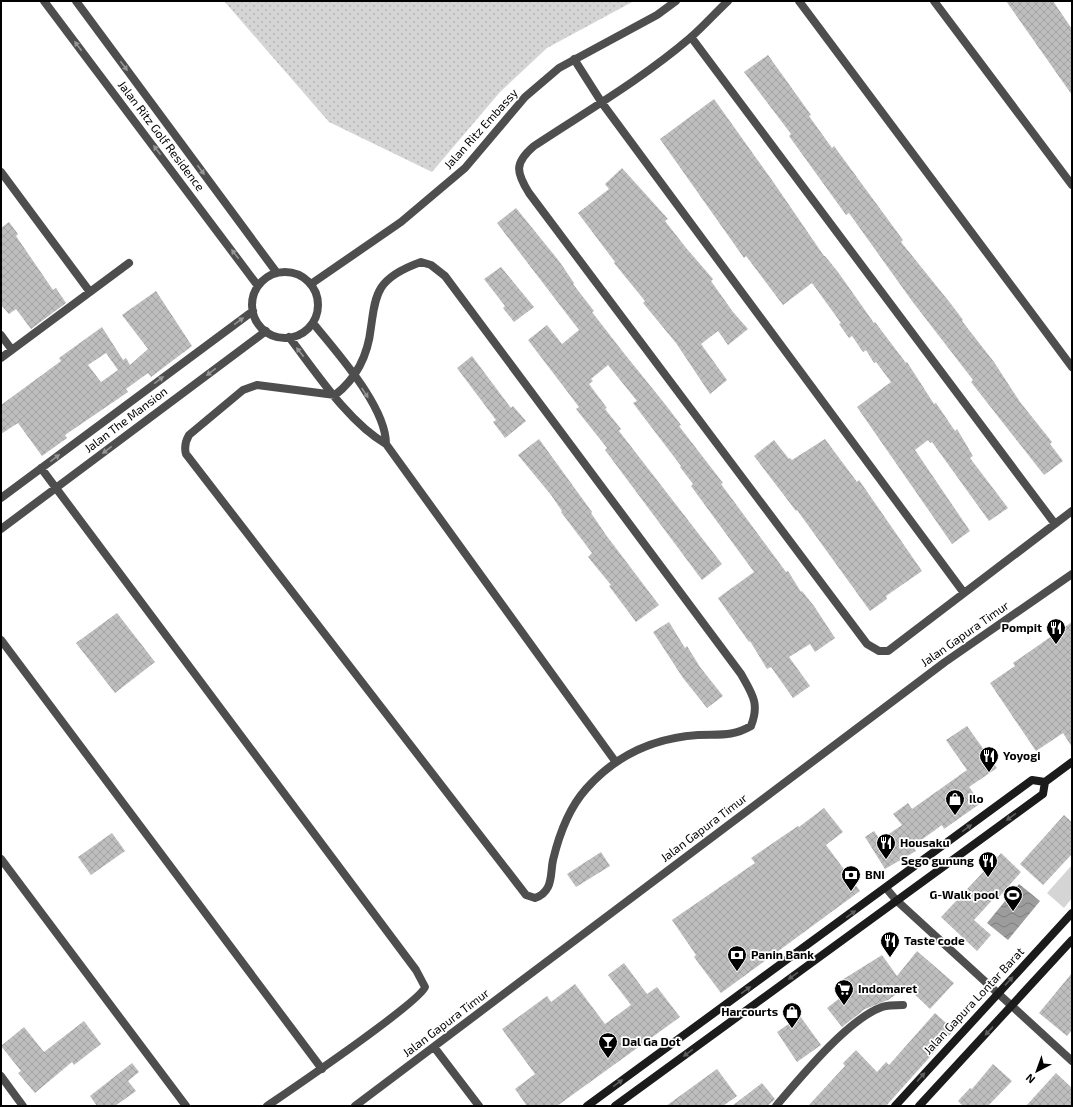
<svg xmlns="http://www.w3.org/2000/svg" width="1073" height="1107" viewBox="0 0 1073 1107" font-family="'Exo 2',sans-serif">
<style>
.grass{fill:url(#grass-dots)}
.pitch{fill:#d5d5d5}
.water{fill:url(#water-waves)}
.building{fill:url(#building-cross-hatch);fill-rule:evenodd}
.lines{fill:none;stroke-linecap:round;stroke-linejoin:round}
.street{stroke:#4e4e4e;stroke-width:8}
.secondary{stroke:#1b1b1b;stroke-width:8}
.oneway{fill:#959595}
.oneway2{fill:#5f5f5f}
.labels{text-anchor:middle;stroke-width:3.5;stroke-linejoin:round;paint-order:stroke}
.street-label{font-size:12px;fill:#000;stroke:#fff}
.poi-label{font-size:12px;font-weight:bold;fill:#000;stroke:#fff;text-anchor:start}
</style>
<defs>
<pattern id="grass-dots" width="8" height="8" patternUnits="userSpaceOnUse"><rect width="8" height="8" fill="#d5d5d5"/><path d="M2 2h.1M6 6h.1" fill="none" stroke="#b5b5b5" stroke-width="1.8" stroke-linecap="round"/></pattern>
<pattern id="water-waves" width="16" height="10" patternUnits="userSpaceOnUse"><rect width="16" height="10" fill="#9c9c9c"/><path d="M0 5q4-4 8 0t8 0" fill="none" stroke="#7d7d7d"/></pattern>
<pattern id="building-cross-hatch" width="8" height="8" patternUnits="userSpaceOnUse"><rect width="8" height="8" fill="#bebebe"/><path d="M0 0l8 8M0 8l8-8" fill="none" stroke="#a2a2a2"/></pattern>
</defs>
<rect width="100%" height="100%" fill="#fff"/>
<path class="grass" d="M224 1H634L547 48 500 92 432 172 329 122Z"/>
<path class="pitch" d="M1072 865V898L1064 908 1047 893Z"/>
<path class="water" d="M1019 884 1040 901 1008 940 987 923Z"/>
<path class="building" d="M1006 1H1053L1059 10 1072 29V95Z
M768 55 811 115 809 116 832 148 834 146 903 240 901 242 951 304 963 320 962 321 994 362 1020 402 1052 442 1050 444 1063 461 1044 475 971 382 973 380 912 301 849 213 846 215 789 136 791 134 744 72Z
M714 99 774 183 824 256H825L838 272 874 323 875 322 906 363 907 362 934 404 936 403 955 431 957 429 973 456 970 458 1008 508 989 521 932 442 930 443 928 440 915 450 970 531 952 544 857 407 891 382 876 362 874 363 866 350 863 352 852 336 849 338 839 324 841 323 812 283 783 305 746 256 744 258 660 139Z
M622 168 668 219 665 221 687 249 713 279 711 281 733 312 748 329 728 345 718 331 701 344 727 380 710 394 676 343 643 303 645 301 614 263 615 262 578 213 609 189 605 184Z
M516 208 559 261 574 283 573 284 594 311 592 312 623 352 665 404 681 425 679 426 723 483 721 484 786 572 788 571 801 592 802 591 814 606 835 638 815 652 810 644 789 657 810 686 793 698 771 667 767 669 750 641 749 642 718 598 754 572 691 486 693 484 680 467 681 466 633 403 637 401 608 365 591 379 593 381 589 384 607 408 605 409 621 429 619 431 722 564 702 580 605 450 607 448 576 409 579 407 528 340 547 325 562 344 579 330 497 223Z
M9 222 18 234 16 236 53 290 56 288 66 303 31 329 16 309 9 314 1 305V228Z
M501 267 534 307 514 322 503 308 505 306 484 279Z
M156 291 192 346 151 377 148 373 126 389 128 392 65 435 67 438 42 456 18 423 1 434V405L61 361 59 358 102 327 123 360 126 358 130 365 148 349 122 315ZM106 353 118 370 101 382 88 365Z
M472 356 511 408 513 406 526 421 505 438 493 422 496 420 457 368Z
M539 439 592 512 591 513 606 535 659 605 636 622 609 586 611 585 588 557 592 553 561 512 562 511 551 495 518 455Z
M825 439 857 482 859 480 922 571 886 596 887 599 870 611 797 510 796 511 754 456 774 440 789 459 790 458 792 460Z
M117 613 155 662 115 693 76 643Z
M669 622 685 648 687 646 700 667 723 696 707 708 683 678 653 632Z
M1072 622V747L1063 733 1036 751 990 683 1015 666 1013 663Z
M967 726 997 768 969 787 981 803 944 829 942 825 913 846 916 851 885 869 865 837 874 831 880 840 902 825 893 814 908 803 912 809 967 770 946 740Z
M824 808 843 832 826 845 860 891 721 993 694 957 696 955 672 920 755 863 751 858 798 826 799 827Z
M1064 815 1072 822V854L1043 885 1020 864Z
M112 833 125 851 91 875 78 857Z
M601 852 610 866 576 887 567 874Z
M1001 853 1021 872 998 898 996 896 974 920 991 935 977 951 941 917Z
M917 951 954 983 930 1009 907 987 888 1000 865 1009 842 1027 827 1008 850 990 842 980 882 955 897 976Z
M624 963 647 994 657 987 680 1017 557 1106H527L515 1089 535 1074 502 1029 547 996 551 1002 575 984 605 1024 631 1005 608 975Z
M1072 973V1030L1067 1036 1039 1013Z
M935 1013 954 1030 886 1106H808L845 1066 843 1063 856 1050 877 1072 886 1062 889 1065Z
M800 1016 821 1045 797 1062 777 1032Z
M84 1021 101 1044 74 1065 72 1062 35 1093 18 1073 21 1071 1 1046 24 1027 44 1052Z
M132 1063 139 1072 128 1081 136 1091 115 1106H97L90 1096Z
M993 1064 1012 1081 988 1106H963L958 1101 970 1088 972 1089Z
M717 1069 737 1096 723 1106H666Z
M1056 1073 1072 1088V1106H1026Z
M762 1083 775 1099 772 1102 767 1106H732Z"/>
<g class="lines">
<path class="street" d="M44 1 258 286
M76 1 277 273
M728 1C715 13 704 26 690 38 642 79 587 111 534 146 514 163 516 172 529 193L867 644 879 651H888L1072 511
M799 1 1072 367
M934 1 1072 185
M691 37 1055 524
M574 59 602 103 964 593
M1 172 90 292
M421 262 431 265 445 276 741 674C752 694 760 703 751 726 732 737 720 734 698 735 653 738 616 755 586 789 569 808 559 835 553 860 551 869 552 879 548 887 545 893 541 896 535 898L526 895 186 454C184 447 185 442 189 435L243 390 257 385 335 395C357 378 368 355 371 327 373 314 374 299 381 288 389 275 407 267 421 262Z
M252 305a33 33 0 1 1 66 0a33 33 0 1 1-66 0Z
M311 284 401 222 465 168 525 97 559 68 657 15 676 1
M1 335 12 350
M289 337C316 372 348 422 386 444 386 406 336 352 313 323
M1 358 129 263
M386 444 615 761
M41 468 416 970 425 987C425 999 286 1093 267 1106
M1 498 253 311
M1 529 266 331
M1 640 322 1069
M1 859 186 1106
M886 888 896 900 1072 1061
M434 1047 479 1106
M1 1076 23 1106
M355 1106 945 662 1072 574
M776 1106C800 1078 848 1019 882 1007 888 1005 896 1005 903 1005"/>
<path class="secondary" d="M1045 782 1072 762
M587 1106 1032 780 1045 782 1043 794 615 1106
M895 1106 1072 913
M919 1106 1072 940"/>
</g>
<defs><path id="oneway-solid" d="M-6-.8H1V-3.2L6.5 0L1 3.2V.8H-6Z"/></defs>
<g class="oneway">
<use href="#oneway-solid" transform="translate(78 46) rotate(-127)"/>
<use href="#oneway-solid" transform="translate(124 66) rotate(53)"/>
<use href="#oneway-solid" transform="translate(157 150) rotate(-127)"/>
<use href="#oneway-solid" transform="translate(201 170) rotate(53)"/>
<use href="#oneway-solid" transform="translate(235 254) rotate(-127)"/>
<use href="#oneway-solid" transform="translate(239 321) rotate(-36)"/>
<use href="#oneway-solid" transform="translate(300 352) rotate(-128)"/>
<use href="#oneway-solid" transform="translate(211 372) rotate(143)"/>
<use href="#oneway-solid" transform="translate(159 380) rotate(-37)"/>
<use href="#oneway-solid" transform="translate(365 393) rotate(57)"/>
<use href="#oneway-solid" transform="translate(107 450) rotate(143)"/>
<use href="#oneway-solid" transform="translate(55 458) rotate(-37)"/>
</g>
<g class="oneway2">
<use href="#oneway-solid" transform="translate(1011 817) rotate(144)"/>
<use href="#oneway-solid" transform="translate(967 828) rotate(-36)"/>
<use href="#oneway-solid" transform="translate(851 914) rotate(-36)"/>
<use href="#oneway-solid" transform="translate(793 976) rotate(144)"/>
<use href="#oneway-solid" transform="translate(1009 981) rotate(-47)"/>
<use href="#oneway-solid" transform="translate(746 990) rotate(-36)"/>
<use href="#oneway-solid" transform="translate(989 1031) rotate(133)"/>
<use href="#oneway-solid" transform="translate(688 1053) rotate(144)"/>
<use href="#oneway-solid" transform="translate(921 1077) rotate(-48)"/>
<use href="#oneway-solid" transform="translate(618 1083) rotate(-36)"/>
</g>
<defs>
<symbol id="restaurant-pin" viewBox="-11 -11 22 30"><path d="M0 17L-7.5 6A9.5 9.5 0 1 1 7.5 6Z" fill="#000" stroke="#fff"/><path d="M-5-6h1v4h1v-4h1v4h1v-4h1v5L-1.5 .5V6h-2V.5L-5-1ZM5-6V6H3V1.5H1.5Q1.5-4 5-6Z" fill="#fff"/></symbol>
<symbol id="shop-pin" viewBox="-11 -11 22 30"><path d="M0 17L-7.5 6A9.5 9.5 0 1 1 7.5 6Z" fill="#000" stroke="#fff"/><path d="M-5-2.5h2.3a2.7 3.5 0 0 1 5.4 0H5L5.5 6h-11ZM-1.5-2.5h3a1.5 2.3 0 0 0-3 0Z" fill="#fff"/></symbol>
<symbol id="bank-pin" viewBox="-11 -11 22 30"><path d="M0 17L-7.5 6A9.5 9.5 0 1 1 7.5 6Z" fill="#000" stroke="#fff"/><path d="M-6-4H6V4H-6ZM0-2.3a2.3 2.3 0 1 0 0 4.6a2.3 2.3 0 1 0 0-4.6Z" fill="#fff"/></symbol>
<symbol id="stadium-pin" viewBox="-11 -11 22 30"><path d="M0 17L-7.5 6A9.5 9.5 0 1 1 7.5 6Z" fill="#000" stroke="#fff"/><path d="M0-5a6.5 5 0 1 0 0 10a6.5 5 0 1 0 0-10ZM-3.5-1.8h7v3.6h-7Z" fill="#fff"/></symbol>
<symbol id="supermarket-pin" viewBox="-11 -11 22 30"><path d="M0 17L-7.5 6A9.5 9.5 0 1 1 7.5 6Z" fill="#000" stroke="#fff"/><path d="M-6-5.5h2.5l.6 2H6L4.5 2H-2.5L-4.4-4H-6ZM-1.5 3.2a1.3 1.3 0 1 0 .1 0ZM3 3.2a1.3 1.3 0 1 0 .1 0Z" fill="#fff"/></symbol>
<symbol id="bar-pin" viewBox="-11 -11 22 30"><path d="M0 17L-7.5 6A9.5 9.5 0 1 1 7.5 6Z" fill="#000" stroke="#fff"/><path d="M-6-5H6L.8 .8V4.5H3.5V6h-7V4.5H-.8V.8Z" fill="#fff"/></symbol>
</defs>
<g fill-rule="evenodd">
<use href="#restaurant-pin" x="1045" y="617" width="22" height="30"/>
<use href="#restaurant-pin" x="978" y="745" width="22" height="30"/>
<use href="#shop-pin" x="944" y="788" width="22" height="30"/>
<use href="#restaurant-pin" x="875" y="832" width="22" height="30"/>
<use href="#restaurant-pin" x="977" y="850" width="22" height="30"/>
<use href="#bank-pin" x="840" y="864" width="22" height="30"/>
<use href="#stadium-pin" x="1002" y="884" width="22" height="30"/>
<use href="#restaurant-pin" x="879" y="930" width="22" height="30"/>
<use href="#bank-pin" x="726" y="944" width="22" height="30"/>
<use href="#supermarket-pin" x="833" y="978" width="22" height="30"/>
<use href="#shop-pin" x="781" y="1001" width="22" height="30"/>
<use href="#bar-pin" x="597" y="1031" width="22" height="30"/>
</g>
<g class="labels">
<g class="street-label">
<text transform="translate(481 129) rotate(-48)" y="4">Jalan Ritz Embassy</text>
<text transform="translate(161 136) rotate(53)" y="4">Jalan Ritz Golf Residence</text>
<text transform="translate(126 420) rotate(-37)" y="4">Jalan The Mansion</text>
<text transform="translate(965 634) rotate(-35)" y="4">Jalan Gapura Timur</text>
<text transform="translate(704 828) rotate(-37)" y="4">Jalan Gapura Timur</text>
<text transform="translate(974 1001) rotate(-47)" y="4">Jalan Gapura Lontar Barat</text>
<text transform="translate(446 1023) rotate(-37)" y="4">Jalan Gapura Timur</text>
</g>
<g class="poi-label">
<text x="1042" y="632" text-anchor="end">Pompit</text>
<text x="1003" y="760">Yoyogi</text>
<text x="969" y="803">Ilo</text>
<text x="900" y="847">Housaku</text>
<text x="974" y="865" text-anchor="end">Sego gunung</text>
<text x="865" y="879">BNI</text>
<text x="999" y="899" text-anchor="end">G-Walk pool</text>
<text x="904" y="945">Taste code</text>
<text x="751" y="959">Panin Bank</text>
<text x="858" y="993">Indomaret</text>
<text x="778" y="1016" text-anchor="end">Harcourts</text>
<text x="622" y="1046">Dal Ga Dot</text>
</g>
</g>
<rect width="1073" height="1107" fill="none" stroke="#000000" stroke-width="4"/>
<g transform="translate(1037 1071) rotate(221)" stroke="#ffffff" stroke-width="3" paint-order="stroke">
<path d="M0-3L7 15L0 10L-7 15Z" fill="#000000"/>
<text y="-6" font-size="11" font-weight="bold" text-anchor="middle" fill="#000000">N</text>
</g>
</svg>
